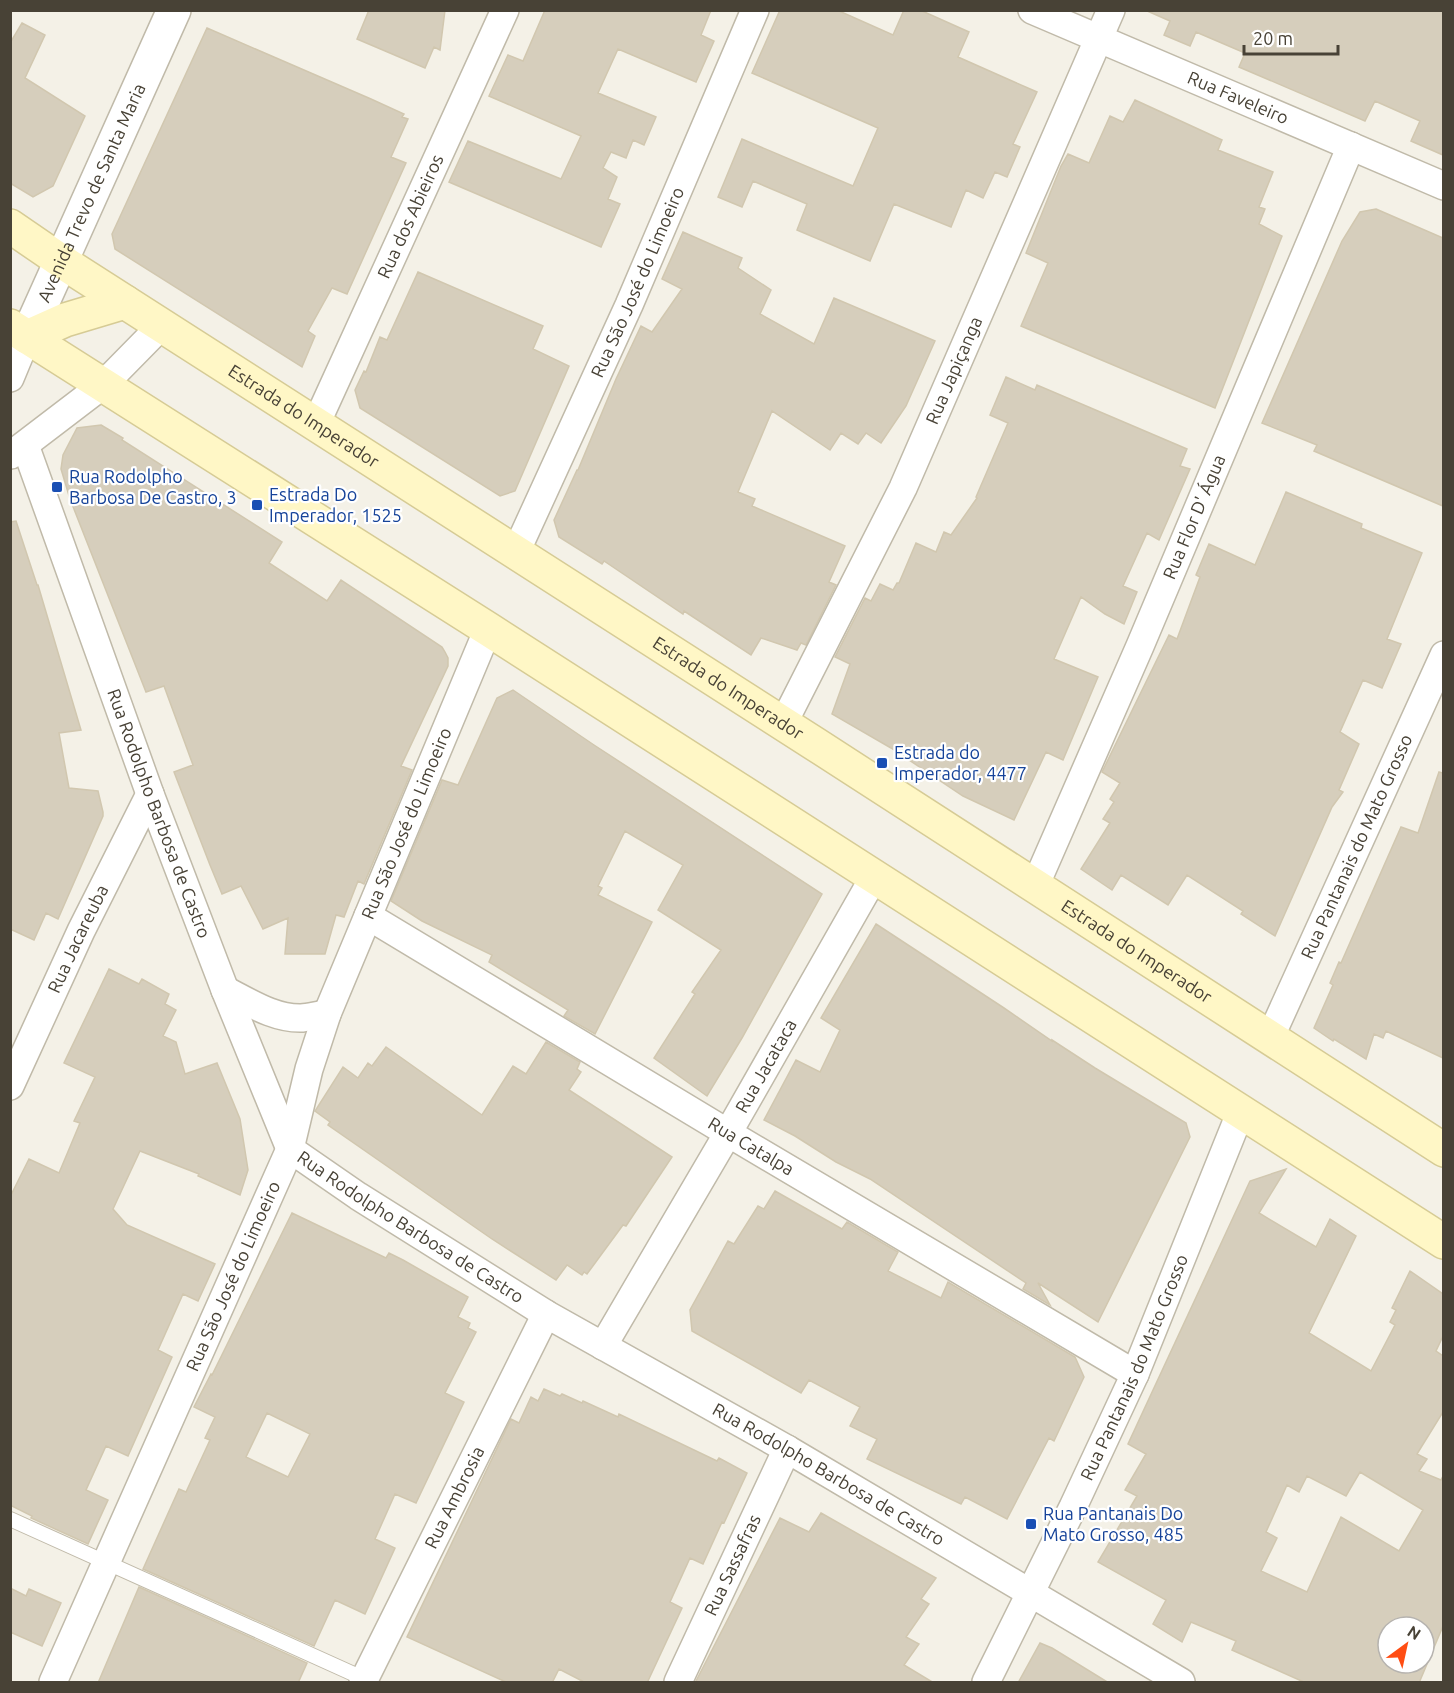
<svg xmlns="http://www.w3.org/2000/svg" width="1454" height="1693" viewBox="0 0 1454 1693" font-family="Ubuntu,sans-serif">
<style>
.building{fill:#d6cebc;stroke:#d1c7af;stroke-width:1.5;fill-rule:evenodd}
.lines{fill:none;stroke-linecap:round;stroke-linejoin:round}
.service-casing{stroke:#c0baa9;stroke-width:16}
.minor-casing{stroke:#c0baa9;stroke-width:30}
.tertiary-casing{stroke:#c0baa9;stroke-width:36}
.secondary-casing{stroke:#d6cb95;stroke-width:36}
.service{stroke:#fff;stroke-width:14}
.minor{stroke:#fff;stroke-width:27}
.tertiary{stroke:#fff;stroke-width:33}
.secondary{stroke:#fff7c6;stroke-width:33}
.transit-dot{fill:#1a4fb4;stroke:#fff;stroke-width:2}
.labels{text-anchor:middle;stroke-width:4.5;stroke-linejoin:round;paint-order:stroke}
.street-label{font-size:18px;fill:#484236;stroke:#fff}
.transit-label{font-size:18px;fill:#164399;stroke:#fff;text-anchor:start}
</style>
<rect width="100%" height="100%" fill="#f4f1e7"/>
<path class="building" d="M369 10H445L440 50 434 47 425 68 357 39Z
M545 10H711L701 35 714 41 696 82 618 49 598 93 656 117 644 145 633 140 626 158 611 152 603 168 617 177 608 199 620 204 601 247 449 182 468 141 561 179 581 136 489 96 508 55 523 61Z
M780 10H837L893 35 904 10H920L969 32 958 57 1037 92 1013 144 1020 147 1007 177 995 172 983 198 966 190 951 227 894 204 870 261 797 230 807 204 753 181 742 207 718 197 742 139 853 186 878 128 752 73Z
M1145 10H1443V155L1411 141 1420 121 1375 101 1365 121 1239 67 1245 53 1196 32 1190 46 1164 35 1170 21Z
M22 23 45 35 25 78 85 116 53 186 33 197 10 183V43Z
M207 28 371 99 404 114 402 117 408 119 391 157 406 163 347 294 332 288 308 331 315 336 302 367 115 249 112 234Z
M1135 100 1222 140 1218 150 1273 172 1259 207 1265 209 1259 224 1282 236 1215 408 1021 326 1048 263 1026 253 1061 166 1068 154 1089 163 1110 116 1123 122Z
M1376 209 1443 238V506L1314 451 1317 445 1262 423 1342 241 1360 212Z
M683 232 742 258 738 268 771 290 760 314 814 344 834 298 935 341 906 406 881 443 866 433 858 444 841 433 830 450 772 411 738 492 755 499 752 506 845 546 829 582 836 585 806 645 801 643 797 650 761 638 751 655 684 611 683 614 604 561 602 564 559 537 554 520 577 470H578L616 379 641 326 652 332 682 289 662 279Z
M418 272 543 326 533 349 569 366 515 491 500 496 360 408 355 390 364 371 366 372 380 337 387 340Z
M1006 377 1035 390 1037 385 1187 449 1180 466 1190 469 1159 540 1147 533 1123 586 1137 592 1124 624 1105 614 1081 597 1054 659 1098 677 1063 760 1046 752 1014 820 963 796 891 748 832 714 850 664 835 657 865 598 871 601 880 584 893 590 897 583H899L916 543 936 552 944 532 951 535 977 498 976 497 1008 423 990 415Z
M101 425 123 438 122 440 282 542 269 563 327 601 341 580 442 647 445 652 448 658V666L401 766 412 770 364 884 358 881 344 917 336 915 325 954H285L288 918 263 929 241 886 222 894 210 865 174 772 193 765 164 686 146 692 70 499 61 469 63 455 77 428Z
M1286 492 1362 524 1361 528 1422 553 1387 639 1401 644 1382 688 1363 680 1340 732 1359 744 1339 790 1343 792 1332 807 1275 936 1241 914 1243 911 1187 875 1168 905 1121 875 1112 890 1081 869 1110 823 1103 819 1114 802 1110 799 1120 783 1102 772 1169 635 1177 639 1200 577 1196 575 1209 544 1255 565Z
M16 521 37 585H38L81 730 59 733 69 788 98 791 103 812V816L58 919 46 913 34 940 10 929V522Z
M513 690 594 745 822 894 742 1038 707 1096 654 1058 695 994 692 992 721 950 658 910 683 865 625 831 598 886 602 888 598 895 652 922 595 1034 564 1016 568 1010 489 962 492 955 422 921 391 901 442 780 458 785 497 698Z
M1439 772 1443 773V1058L1386 1031 1383 1038 1374 1034 1366 1059 1334 1039 1333 1041 1314 1028 1333 985 1330 983 1339 962 1341 963 1401 827 1418 833Z
M876 924 1004 1008 1052 1041V1040L1095 1068 1186 1123 1190 1137 1098 1322 1038 1283 1050 1305 1023 1289 1026 1283 870 1179 836 1162 795 1136 764 1120 796 1060 820 1072 840 1030 821 1018Z
M109 969 139 984 142 979 169 994 165 1004 176 1010 163 1036 176 1042 185 1074 217 1063 240 1119 248 1170 240 1195 198 1176 199 1174 140 1151 113 1209 127 1225 215 1264 198 1301 183 1294 158 1350 172 1357 128 1456 106 1446 86 1490 108 1500 88 1544 31 1518 32 1516 10 1505V1197L29 1159 59 1173 80 1123 74 1121 95 1077 64 1063Z
M546 1042 580 1062 577 1069 581 1072 569 1090 672 1157 626 1226 623 1225 587 1274 584 1272 582 1275 567 1265 556 1280 492 1239 328 1125 330 1122 315 1111 343 1067 358 1078 368 1063 372 1066 386 1047 482 1115 513 1066 526 1074Z
M1286 1169 1259 1213 1316 1247 1330 1219 1356 1236 1309 1333 1371 1371 1395 1325 1390 1322 1396 1310 1392 1308 1410 1271 1443 1294V1336L1436 1351 1443 1356V1412L1417 1454 1427 1459 1419 1471 1441 1480 1443 1476V1626L1419 1683H1306L1232 1650 1236 1641 1191 1622 1182 1642 1153 1624 1166 1600 1098 1562 1137 1496 1125 1490 1146 1454 1128 1444 1250 1181ZM1360 1472 1423 1510 1399 1551 1341 1517 1307 1592 1261 1571 1277 1538 1266 1532 1287 1485 1299 1492 1307 1476 1346 1496ZM1388 1627H1424V1663H1388Z
M775 1191 842 1229 847 1222 898 1252 888 1271 941 1298 948 1282 1075 1357 1084 1377 1054 1441 1049 1438 1007 1519 965 1497 961 1504 867 1459 877 1439 850 1426 860 1407 809 1380 801 1393 692 1331 690 1310 728 1241 734 1244 758 1206 764 1209Z
M292 1213 386 1258 389 1253 403 1260 468 1297 458 1317 470 1323 468 1328 476 1332 445 1393 464 1402 416 1503 395 1494 375 1539 395 1548 365 1614 335 1600 314 1646 143 1569 179 1489 186 1492 210 1440 205 1438 215 1417 194 1407 211 1374 212 1375ZM267 1413 310 1434 288 1477 246 1457Z
M544 1389 560 1396 562 1394 582 1403 583 1401 618 1417 619 1414 717 1461 719 1458 747 1473 724 1523 722 1522 703 1564 690 1558 670 1602 682 1608 647 1683H586L559 1669 552 1683H508L407 1637 511 1419 519 1423 531 1397 538 1401Z
M821 1513 936 1578 921 1599 929 1604 906 1637 919 1644 904 1665 934 1683H695L780 1518 809 1532Z
M139 1587 307 1663 298 1683H98Z
M10 1588 26 1596 29 1589 61 1603 42 1646 10 1632Z
M1040 1643 1052 1648 1109 1683H1018Z"/>
<g class="lines">
<defs>
<path id="service" d="M10 1519 367 1680"/>
<g id="minor">
<path id="s1" d="M1032 10 1444 186"/>
<path d="M10 378 27 337"/>
<path id="s2" d="M316 424 505 10"/>
<path id="s3" d="M25 445 150 794 225 990 290 1149 358 1196 546 1314 787 1449 1181 1682"/>
<path d="M11 455 104 384 162 325"/>
<path id="s4" d="M516 552 629 305 755 10"/>
<path id="s5" d="M783 724 903 488 1111 10"/>
<path id="s6" d="M1035 886 1140 646 1351 146"/>
<path id="s7" d="M368 916 728 1133 1135 1374"/>
<path d="M225 990C249 1002 274 1019 302 1018 310 1017 319 1015 327 1014"/>
<path id="s8" d="M1270 1038 1444 655"/>
<path id="s9" d="M10 1086 81 931 150 794"/>
<path id="s10" d="M603 1346 728 1133 874 877"/>
<path id="s11" d="M53 1682 290 1149 309 1069 327 1014 488 629"/>
<path id="s12" d="M363 1682 546 1314"/>
<path id="s13" d="M678 1682 787 1449"/>
<path id="s14" d="M986 1682 1073 1507 1135 1374 1241 1111"/>
</g>
<g id="tertiary">
<path id="s15" d="M27 337 174 10"/>
</g>
<g id="secondary">
<path id="s16" d="M10 226 61 261 815 744 1444 1150"/>
<path d="M10 326 488 629 1444 1242"/>
<path d="M27 337 65 320 125 302"/>
</g>
</defs>
<use href="#service" class="service-casing"/>
<use href="#minor" class="minor-casing"/>
<use href="#tertiary" class="tertiary-casing"/>
<use href="#secondary" class="secondary-casing"/>
<use href="#service" class="service"/>
<use href="#minor" class="minor"/>
<use href="#tertiary" class="tertiary"/>
<use href="#secondary" class="secondary"/>
</g>
<g class="transit-dot">
<rect x="51" y="481" width="12" height="12" rx="3"/>
<rect x="251" y="499" width="12" height="12" rx="3"/>
<rect x="876" y="757" width="12" height="12" rx="3"/>
<rect x="1025" y="1518" width="12" height="12" rx="3"/>
</g>
<g class="labels">
<g class="street-label">
<text dy="6" stroke="none"><textPath href="#s1" startOffset="224">Rua Faveleiro</textPath></text>
<text dy="6" stroke="none"><textPath href="#s15" startOffset="158">Avenida Trevo de Santa Maria</textPath></text>
<text dy="6" stroke="none"><textPath href="#s2" startOffset="228">Rua dos Abieiros</textPath></text>
<text dy="6" stroke="none"><textPath href="#s4" startOffset="296">Rua São José do Limoeiro</textPath></text>
<text dy="6" stroke="none"><textPath href="#s5" startOffset="393">Rua Japiçanga</textPath></text>
<text dy="6" stroke="none"><textPath href="#s16" startOffset="350">Estrada do Imperador</textPath></text>
<text dy="6" stroke="none"><textPath href="#s6" startOffset="402">Rua Flor D' Água</textPath></text>
<text dy="6" stroke="none"><textPath href="#s16" startOffset="854">Estrada do Imperador</textPath></text>
<text dy="6" stroke="none"><textPath href="#s3" startOffset="392">Rua Rodolpho Barbosa de Castro</textPath></text>
<text dy="6" stroke="none"><textPath href="#s11" startOffset="930">Rua São José do Limoeiro</textPath></text>
<text dy="6" stroke="none"><textPath href="#s8" startOffset="210">Rua Pantanais do Mato Grosso</textPath></text>
<text dy="6" stroke="none"><textPath href="#s9" startOffset="162">Rua Jacareuba</textPath></text>
<text dy="6" stroke="none"><textPath href="#s16" startOffset="1340">Estrada do Imperador</textPath></text>
<text dy="6" stroke="none"><textPath href="#s10" startOffset="324">Rua Jacataca</textPath></text>
<text dy="6" stroke="none"><textPath href="#s7" startOffset="447">Rua Catalpa</textPath></text>
<text dy="6" stroke="none"><textPath href="#s3" startOffset="896">Rua Rodolpho Barbosa de Castro</textPath></text>
<text dy="6" stroke="none"><textPath href="#s11" startOffset="444">Rua São José do Limoeiro</textPath></text>
<text dy="6" stroke="none"><textPath href="#s14" startOffset="348">Rua Pantanais do Mato Grosso</textPath></text>
<text dy="6" stroke="none"><textPath href="#s3" startOffset="1382">Rua Rodolpho Barbosa de Castro</textPath></text>
<text dy="6" stroke="none"><textPath href="#s12" startOffset="206">Rua Ambrosia</textPath></text>
<text dy="6" stroke="none"><textPath href="#s13" startOffset="129">Rua Sassafras</textPath></text>
</g>
<g class="transit-label">
<text x="69" y="483">Rua Rodolpho<tspan x="69" dy="21">Barbosa De Castro, 3</tspan></text>
<text x="269" y="501">Estrada Do<tspan x="269" dy="21">Imperador, 1525</tspan></text>
<text x="894" y="759">Estrada do<tspan x="894" dy="21">Imperador, 4477</tspan></text>
<text x="1043" y="1520">Rua Pantanais Do<tspan x="1043" dy="21">Mato Grosso, 485</tspan></text>
</g>
</g>
<rect width="1454" height="1693" fill="none" stroke="#484236" stroke-width="24"/>
<g transform="translate(1406 1645) rotate(33)"><circle r="28" fill="#ffffff" stroke="#b6b3af" stroke-width="1.5"/>
<path d="M0-4.5L10 22L0 15L-10 22Z" fill="#ff4d13"/>
<text y="-9" font-size="16" font-weight="bold" text-anchor="middle" fill="#484236">N</text>
</g>
<path d="M1244 45v9h94v-9" fill="none" stroke="#484236" stroke-width="3"/>
<text x="1253" y="45" font-size="18" fill="#484236" stroke="#ffffff" stroke-width="4.5" paint-order="stroke">20 m</text>
</svg>
